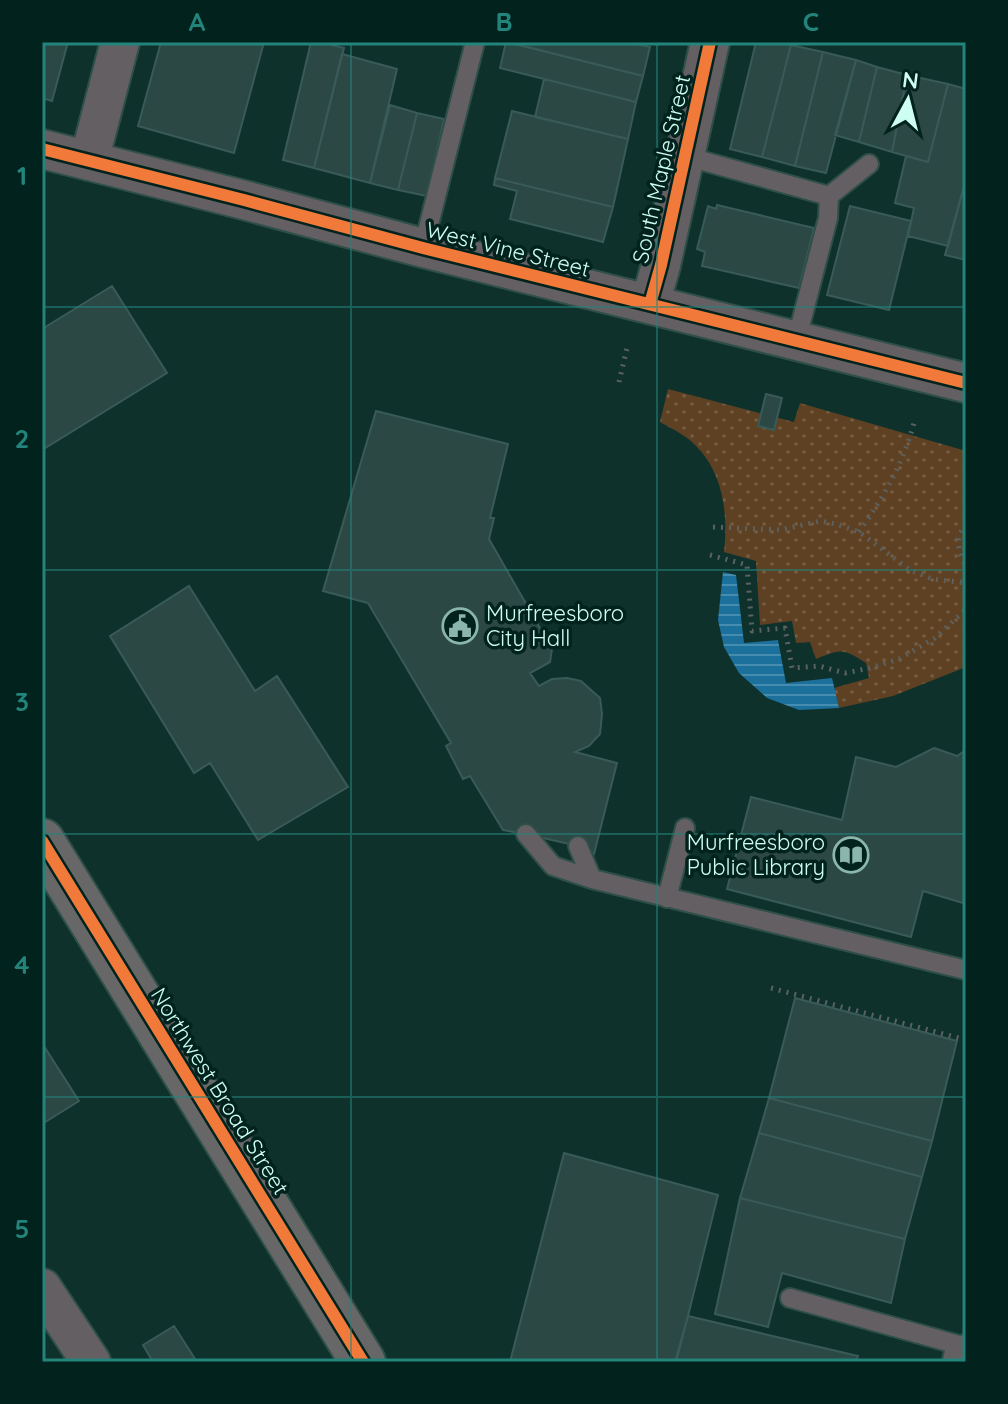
<svg xmlns="http://www.w3.org/2000/svg" width="1008" height="1404" viewBox="0 0 1008 1404" font-family="Quicksand,sans-serif">
<style>
.grass{fill:url(#grass-dots)}
.water{fill:url(#water-rules)}
.building{fill:#2c4845;stroke:#395b58;stroke-width:2}
.lines{fill:none;stroke-linecap:round;stroke-linejoin:round}
.service-casing{stroke:#2f4f49;stroke-width:22}
.minor-casing{stroke:#2f4f49;stroke-width:42}
.tertiary-casing{stroke:#2f4f49;stroke-width:48}
.primary-casing{stroke:#2f4f49;stroke-width:48}
.path{stroke:#5b6161;stroke-width:5;stroke-dasharray:2 6;stroke-linecap:butt}
.service{stroke:#645f62;stroke-width:18}
.minor{stroke:#645f62;stroke-width:38}
.tertiary{stroke:#645f62;stroke-width:44}
.primary{stroke:#676768;stroke-width:44}
.cycleway-casing{stroke:#02231d;stroke-width:17}
.cycleway{stroke:#f17a3a;stroke-width:12}
.grid{fill:none;stroke:#22847b;stroke-width:2;stroke-opacity:0.55}
.labels{text-anchor:middle;stroke-width:7;stroke-linejoin:round;paint-order:stroke}
.street-label{font-size:22px;fill:#cefdf1;stroke:#02231d}
.poi-label{font-size:22px;fill:#cefdf1;stroke:#02231d;text-anchor:start}
.neatline{fill:none;stroke:#22847b;stroke-width:3}
.grid-label{font-size:26px;text-anchor:middle;font-weight:bold;fill:#22847b}
</style>
<defs>
<pattern id="grass-dots" width="8" height="8" patternUnits="userSpaceOnUse" patternTransform="scale(2)"><rect width="8" height="8" fill="#5e4022"/><path d="M2 2h.1M6 6h.1" fill="none" stroke="#745c43" stroke-width="1.8" stroke-linecap="round"/></pattern>
<pattern id="water-rules" width="6" height="5" patternUnits="userSpaceOnUse" patternTransform="scale(2)"><rect width="6" height="5" fill="#1c709c"/><path d="M0 2.5h6" fill="none" stroke="#468caf"/></pattern>
</defs>
<rect width="100%" height="100%" fill="#0e312c"/>
<path class="grass" d="M668 389 794 422 800 403 966 451V667L893 696 839 708 834 688 869 678 866 663C842 648 842 649 816 659L810 642 796 643 792 621 760 625 756 561 724 552C728 515 724 474 696 446 686 435 672 429 660 422Z"/>
<path class="water" d="M723 572 736 575 744 643 778 640 786 683 832 678 839 708 799 710 767 698 739 673 724 647 718 620Z"/>
<path class="building" d="M42 42H68L52 101 42 98Z
M161 42H264L234 153 138 126Z
M311 42H320L344 48 314 168 283 160Z
M506 42 643 76 636 102 500 68Z
M508 42H629L650 47 643 76Z
M756 42H779L791 45 762 157 730 149Z
M791 45 823 52 795 166 762 157Z
M823 52 856 60 826 173 795 166Z
M342 54 397 69 370 183 314 168Z
M856 60 877 67 859 142 835 135Z
M877 67 907 75 892 152 859 142Z
M907 75 948 84 928 162 892 152Z
M544 79 636 102 628 139 535 117Z
M948 84 966 89V179L948 246 908 236 914 208 895 203 906 156 928 162Z
M390 105 417 113 398 190 370 183Z
M512 111 628 139 613 207 495 178Z
M417 113 444 119 427 196 398 190Z
M495 178 613 207 603 242 510 219 517 191 494 185Z
M964 186 966 187V260L945 255Z
M717 205 814 228 799 288 702 266 705 252 697 249 708 206 716 209Z
M850 206 911 221 889 310 827 295Z
M112 286 167 373 42 450V329Z
M766 394 782 398 774 430 758 426Z
M376 411 508 444 490 518H494L489 539 552 649 550 662 530 673 539 686 552 679 567 678 581 681 600 698 602 714 600 734 589 746 575 752 617 763 594 854 578 846 526 834 503 830 470 776 463 779 446 746 451 743 368 603 323 591Z
M189 586 255 691 277 676 348 787 258 840 210 763 194 773 110 636Z
M934 748 957 756 966 750V904L923 891 911 937 727 889 751 797 842 820 856 757 896 767Z
M795 998 957 1041 932 1141 769 1098Z
M42 1043 79 1101 42 1124Z
M769 1098 932 1141 922 1177 759 1133Z
M759 1133 922 1177 905 1239 740 1198Z
M564 1153 718 1195 688 1316 675 1362H510Z
M740 1198 905 1239 891 1303 782 1273 768 1327 715 1314Z
M688 1316 858 1356 856 1362H676Z
M174 1326 197 1362H153L143 1345Z"/>
<g class="lines">
<defs>
<path id="service" d="M685 156 829 196 869 164
M423 248 475 42
M796 342 828 218 829 196
M526 834 553 866 592 879
M578 846 592 879 966 970
M667 898 685 828
M790 1298 966 1347"/>
<path id="minor" d="M42 149 244 200 423 248 966 383
M89 161 120 42
M650 304 661 265 710 42
M42 1288 91 1362"/>
<path id="tertiary" d="M965 1362 966 1357"/>
<path id="primary" d="M42 841 363 1362"/>
</defs>
<use href="#service" class="service-casing"/>
<use href="#minor" class="minor-casing"/>
<use href="#tertiary" class="tertiary-casing"/>
<use href="#primary" class="primary-casing"/>
<path class="path" d="M619 382 627 348
M966 524C955 537 957 551 966 565
M713 527 780 530 820 521 836 524 859 532 910 570 932 579 966 583
M859 532C884 496 902 466 914 423
M710 555 747 565 752 631 785 628 792 668 819 666 845 673 870 668 899 659 935 638 966 609
M771 988 966 1040"/>
<use href="#service" class="service"/>
<use href="#minor" class="minor"/>
<use href="#tertiary" class="tertiary"/>
<use href="#primary" class="primary"/>
<defs>
<path id="cycleway" d="M42 149 244 200 423 248 966 383
M650 304 661 265 710 42
M42 841 363 1362"/>
</defs>
<use href="#cycleway" class="cycleway-casing"/>
<use href="#cycleway" class="cycleway"/>
</g>
<path class="grid" d="M351 42V1362M657 42V1362M42 307H966M42 570H966M42 834H966M42 1097H966"/>
<defs>
<symbol id="civic-ring" viewBox="-11 -11 22 22"><circle r="9.5" fill="#02231d" stroke="#8bb6ac" stroke-width="1.5"/><path d="M-.6-6.5H3V-4.5H.6V-3L4-1V1h2V6H-6V1h2V-1L-.6-3ZM-1.2 2.5V6h2.4V2.5Z" fill="#8bb6ac"/></symbol>
<symbol id="library-ring" viewBox="-11 -11 22 22"><circle r="9.5" fill="#02231d" stroke="#8bb6ac" stroke-width="1.5"/><path d="M-6-4Q-3-5.5-.7-3.5V5Q-3 3-6 4ZM6-4Q3-5.5 .7-3.5V5Q3 3 6 4Z" fill="#8bb6ac"/></symbol>
</defs>
<g fill-rule="evenodd">
<use href="#civic-ring" x="440" y="606" width="40" height="40"/>
<use href="#library-ring" x="831" y="835" width="40" height="40"/>
</g>
<g class="labels">
<g class="street-label">
<text transform="translate(661 169) rotate(-77)" y="8">South Maple Street</text>
<text transform="translate(508 249) rotate(14)" y="8">West Vine Street</text>
<text transform="translate(220 1091) rotate(58)" y="8">Northwest Broad Street</text>
</g>
<g class="poi-label">
<text x="486" y="621">Murfreesboro<tspan x="486" dy="25">City Hall</tspan></text>
<text x="825" y="850" text-anchor="end">Murfreesboro<tspan x="825" dy="25">Public Library</tspan></text>
</g>
</g>
<rect width="1008" height="1404" fill="none" stroke="#02231d" stroke-width="88"/>
<g transform="translate(908 100) rotate(7)" stroke="#02231d" stroke-width="6" paint-order="stroke">
<path d="M0-6L14 30L0 20L-14 30Z" fill="#cefdf1"/>
<text y="-12" font-size="22" font-weight="bold" text-anchor="middle" fill="#cefdf1">N</text>
</g>
<rect x="44" y="44" width="920" height="1316" class="neatline"/>
<g class="grid-label">
<text x="197" y="31">A</text>
<text x="504" y="31">B</text>
<text x="811" y="31">C</text>
<text x="22" y="185">1</text>
<text x="22" y="448">2</text>
<text x="22" y="711">3</text>
<text x="22" y="974">4</text>
<text x="22" y="1238">5</text>
</g>
</svg>
